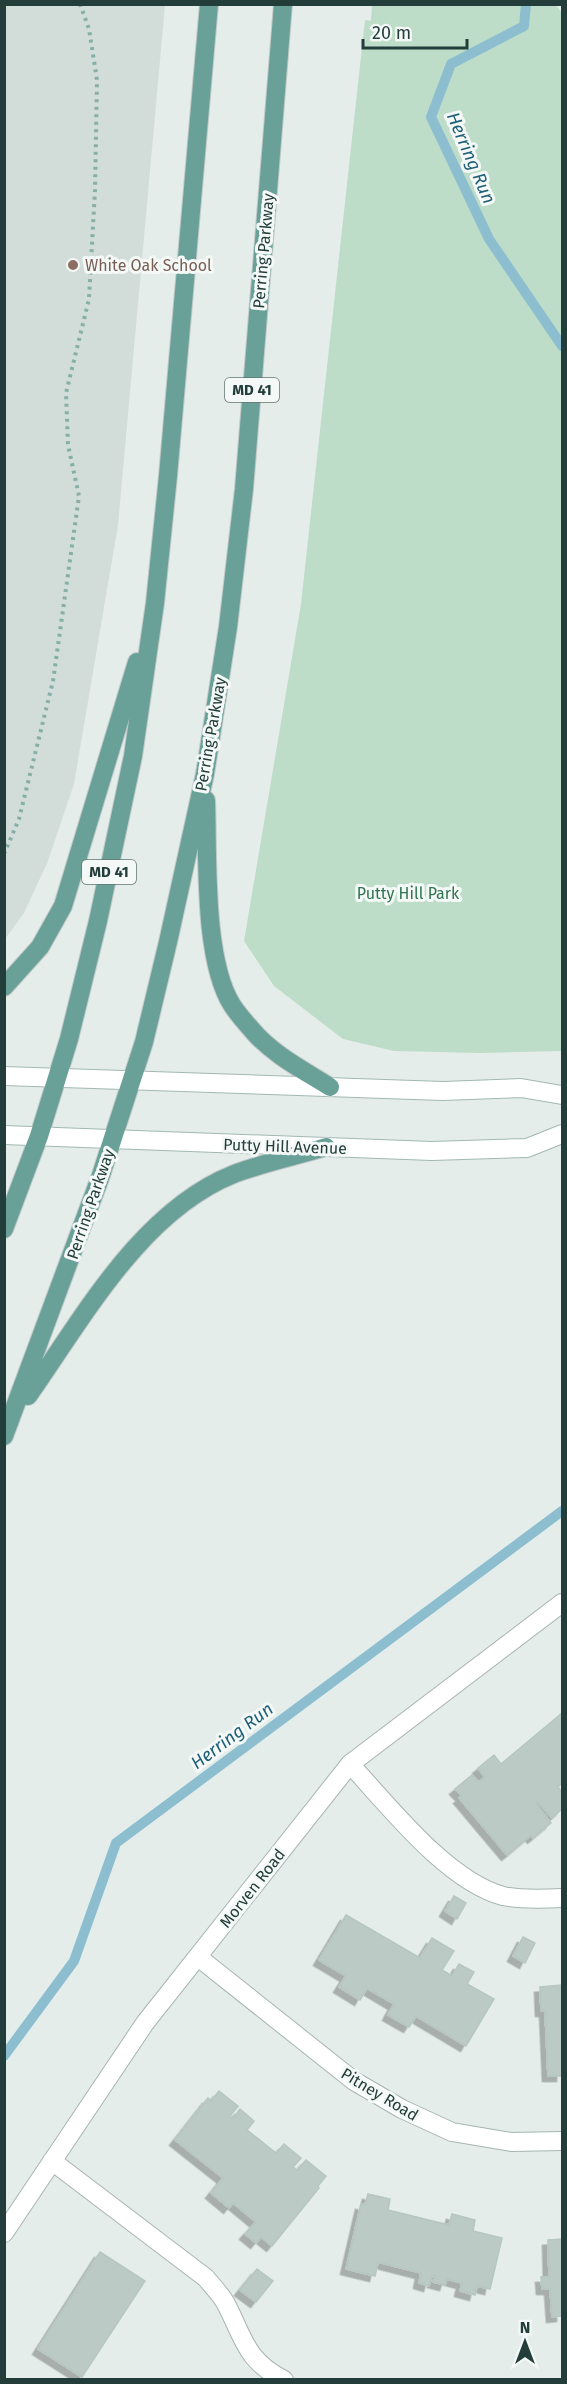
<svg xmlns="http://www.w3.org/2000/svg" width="567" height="2384" viewBox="0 0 567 2384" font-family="'Fira Sans',sans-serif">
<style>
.built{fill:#d2ddd9}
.green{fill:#bdddc9}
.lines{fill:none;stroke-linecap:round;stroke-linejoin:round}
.stream{stroke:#8dbed0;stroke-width:10}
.building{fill:#bccac6;stroke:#b6c6c1;stroke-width:1.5;filter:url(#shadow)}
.lane-casing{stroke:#a6b5b2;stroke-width:20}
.street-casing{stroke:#a6b5b2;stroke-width:20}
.secondary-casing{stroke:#a2b8b3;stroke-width:20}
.primary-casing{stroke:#c1c9c8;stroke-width:20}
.path{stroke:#85afa7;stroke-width:4;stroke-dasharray:3 4.5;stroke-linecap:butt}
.lane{stroke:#fff;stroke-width:18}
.street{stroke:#fff;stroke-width:18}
.secondary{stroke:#fff;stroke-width:18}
.primary{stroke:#69a199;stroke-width:18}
.education-dot{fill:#8d6e63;stroke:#f4f9f7;stroke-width:2}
.labels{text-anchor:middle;stroke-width:6;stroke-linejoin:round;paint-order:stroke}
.shield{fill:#f4f9f7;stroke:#627673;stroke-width:1.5}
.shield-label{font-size:15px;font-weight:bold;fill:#233e3a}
.street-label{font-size:16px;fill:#233e3a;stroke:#f4f9f7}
.education-label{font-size:16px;fill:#785e54;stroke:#f4f9f7;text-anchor:start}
.park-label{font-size:16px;fill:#2f7451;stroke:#f4f9f7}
.water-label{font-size:18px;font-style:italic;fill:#1f5f78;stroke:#f4f9f7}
</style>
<defs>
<filter id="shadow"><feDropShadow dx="-5.5" dy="5.5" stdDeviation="0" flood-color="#0004"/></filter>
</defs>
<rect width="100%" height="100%" fill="#e4edea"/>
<path class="built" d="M5 4 165 5 118 525 74 784 48 861 24 913 5 939Z"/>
<path class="green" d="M372 5 555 4 562 13V1051L480 1053 394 1051 343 1039 274 986 244 941 301 604 365 20 371 21Z"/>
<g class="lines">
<path class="stream" d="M526 4 524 26 451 64 431 117 489 239 562 346
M4 2056 74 1961 116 1843 562 1511"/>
</g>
<path class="building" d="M562 1713V1786L561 1784 558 1787 562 1792V1809L552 1818 538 1802 536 1804 551 1823 533 1838 531 1835 507 1855 459 1798 462 1796 455 1789 472 1775 479 1782 485 1777 478 1768 494 1755 501 1764Z
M454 1896 466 1903 457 1919 445 1911Z
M346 1915 420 1958 432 1938 454 1951 442 1970 452 1976 459 1964 474 1972 467 1984 494 1999 466 2046 416 2016 409 2027 388 2015 394 2004 367 1988 360 2000 339 1987 346 1976 319 1960Z
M523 1937 535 1943 525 1963 513 1956Z
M562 1985V2076H548L545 2011H541L540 1987Z
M219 2091 238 2106 230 2116 233 2118 240 2109 254 2121 247 2130 276 2153 284 2144 301 2158 293 2167 297 2170 306 2160 326 2176 318 2186 319 2188 272 2246 261 2237 256 2243 245 2234 256 2222 233 2203 229 2208 211 2193 223 2178 175 2140 208 2098 211 2101Z
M368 2194 390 2199 388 2210 449 2225 452 2214 475 2220 473 2231 502 2238 490 2289 477 2286 475 2295 460 2291 462 2283 447 2279 445 2285 433 2282 435 2275H432L429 2286 419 2283 421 2273 378 2262 375 2276 346 2269 361 2204 365 2205Z
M562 2239V2316L552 2317 550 2289H542L541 2277H549L548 2240Z
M100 2252 145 2281 82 2377 38 2349Z
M257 2269 273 2281 256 2302 240 2290Z"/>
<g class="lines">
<defs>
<path id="lane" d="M350 1764C389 1806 447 1881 503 1896 521 1900 543 1899 562 1898
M52 2161 206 2278C212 2286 221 2294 226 2304 244 2338 245 2360 284 2380"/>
<path id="street" d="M198 1957 354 2081 402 2109 452 2132 511 2142 562 2141
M4 2233 145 2023 350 1764 562 1603"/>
<path id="secondary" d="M4 1076 443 1091 521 1088 562 1095
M4 1135 432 1151 527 1148 562 1134"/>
<path id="primary" d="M206 800C208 855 203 959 232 1005 237 1013 245 1022 252 1030 272 1054 303 1070 330 1087
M4 987 40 947 63 906 137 662
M4 1229 39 1136 69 1039 98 921 133 756 155 603 168 476 209 4
M28 1396C83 1318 141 1211 234 1174 263 1163 296 1156 326 1147
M4 1436 100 1178 144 1042 168 942 205 774 228 627 244 489 283 4"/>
</defs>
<use href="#lane" class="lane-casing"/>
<use href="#street" class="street-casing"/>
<use href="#secondary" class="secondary-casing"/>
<use href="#primary" class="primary-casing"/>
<path class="path" d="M4 854 19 819 53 681 79 496 68 445 66 393 89 299 95 190 97 80 89 29 80 4"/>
<use href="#lane" class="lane"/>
<use href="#street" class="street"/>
<use href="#secondary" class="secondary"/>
<use href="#primary" class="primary"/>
</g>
<circle class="education-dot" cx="73" cy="265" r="6"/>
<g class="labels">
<g class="shield">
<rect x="225" y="378" width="54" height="24" rx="4.5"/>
<rect x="82" y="860" width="54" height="24" rx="4.5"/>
</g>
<g class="shield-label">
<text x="252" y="395">MD 41</text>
<text x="109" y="877">MD 41</text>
</g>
<g class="street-label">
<text transform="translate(263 251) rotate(-85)" y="6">Perring Parkway</text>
<text transform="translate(210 734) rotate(-80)" y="6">Perring Parkway</text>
<text transform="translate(285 1146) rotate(2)" y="6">Putty Hill Avenue</text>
<text transform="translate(90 1204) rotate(-71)" y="6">Perring Parkway</text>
<text transform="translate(252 1888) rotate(-52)" y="6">Morven Road</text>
<text transform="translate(380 2094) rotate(31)" y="6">Pitney Road</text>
</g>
<g class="education-label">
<text x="85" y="271">White Oak School</text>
</g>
<g class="park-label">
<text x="408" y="899">Putty Hill Park</text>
</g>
<g class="water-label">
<text transform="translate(471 158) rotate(67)" y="6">Herring Run</text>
<text transform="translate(232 1736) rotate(-37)" y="6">Herring Run</text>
</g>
</g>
<rect width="567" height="2384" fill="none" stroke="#233e3a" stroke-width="12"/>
<g transform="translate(525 2342)" stroke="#f4f9f7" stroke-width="4.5" paint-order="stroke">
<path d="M0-4.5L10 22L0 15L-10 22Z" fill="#233e3a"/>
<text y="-9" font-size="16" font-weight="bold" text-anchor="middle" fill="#233e3a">N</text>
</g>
<path d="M363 39v9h104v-9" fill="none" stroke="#233e3a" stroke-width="3"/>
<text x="372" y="39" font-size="18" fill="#233e3a" stroke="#f4f9f7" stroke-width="4.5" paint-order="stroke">20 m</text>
</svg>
